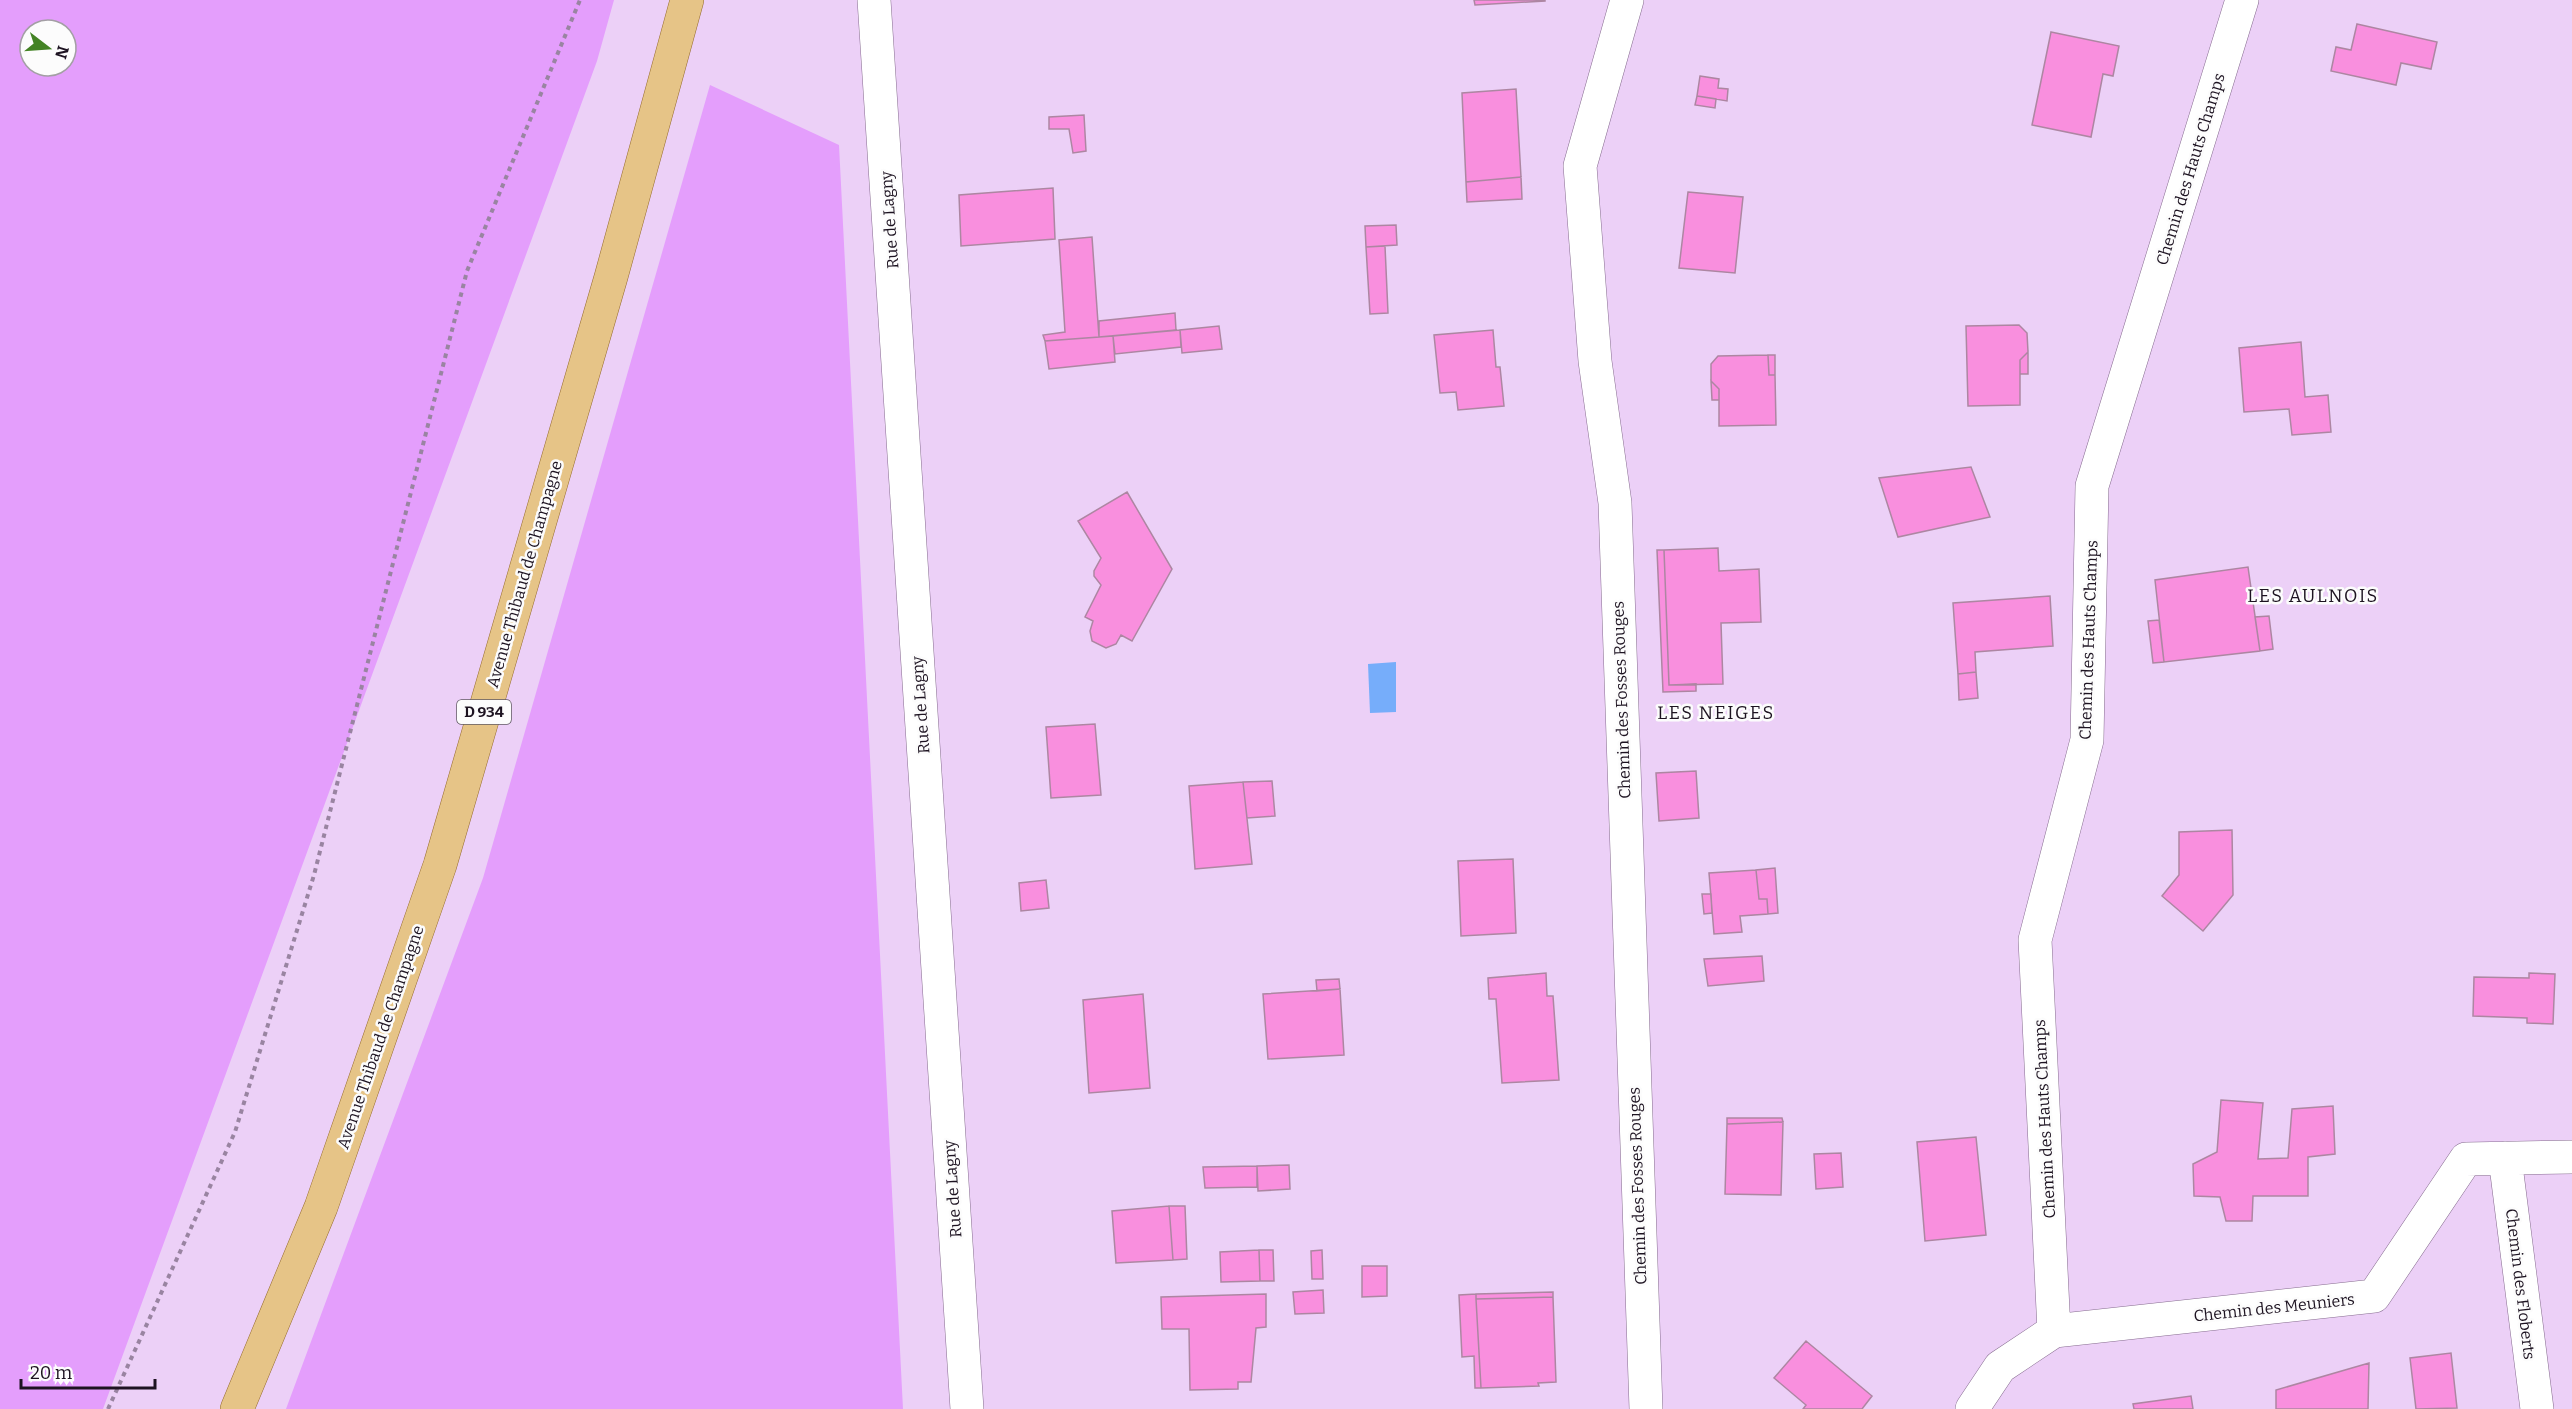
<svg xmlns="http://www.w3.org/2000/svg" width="2572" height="1409" viewBox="0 0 2572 1409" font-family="Bitter,serif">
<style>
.green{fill:#e49efc;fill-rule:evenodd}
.water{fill:#76adfa}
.building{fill:#f98fde;stroke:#ad86a2;stroke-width:1.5}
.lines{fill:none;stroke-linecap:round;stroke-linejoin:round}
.street-casing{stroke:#866c8f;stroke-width:34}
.primary-casing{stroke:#956c2f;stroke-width:34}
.path{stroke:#9984a1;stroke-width:4;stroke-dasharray:4.5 4.5;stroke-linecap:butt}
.street{stroke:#fff;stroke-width:33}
.primary{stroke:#e6c487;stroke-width:33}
.labels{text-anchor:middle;stroke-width:5;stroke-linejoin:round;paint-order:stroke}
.shield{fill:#fcfcfc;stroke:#605963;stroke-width:1.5}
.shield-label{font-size:15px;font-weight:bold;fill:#1d1321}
.street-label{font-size:16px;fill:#1d1321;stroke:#fcfcfc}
.neighbourhood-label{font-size:18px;letter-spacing:1.5px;fill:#1d1321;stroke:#fcfcfc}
</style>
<rect width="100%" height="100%" fill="#ecd0f7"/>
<path class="green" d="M0 0H614L597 61 103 1409H0ZM30 30H66V66H30Z
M710 85 839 145 903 1409H286L483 878Z"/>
<path class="water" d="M1396 662V712L1370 713 1368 664Z"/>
<path class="building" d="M1474 0H1545V1L1475 5Z
M2357 24 2437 42 2431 69 2401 63 2396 85 2331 71 2336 47 2351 50Z
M2051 32 2119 46 2113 76 2103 74 2091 137 2032 125Z
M1700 76 1719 79 1718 88 1728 89 1727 101 1697 96Z
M1516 89 1521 177 1466 182 1462 93Z
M1697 96 1716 99 1715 108 1695 105Z
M1084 115 1086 151 1073 153 1069 129H1049V117Z
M1521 177 1522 199 1467 202 1466 182Z
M1053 188 1055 239 961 246 959 195Z
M1688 192 1743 197 1735 273 1679 268Z
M1396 225 1397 245 1366 247 1365 226Z
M1092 237 1099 337 1045 341 1043 335 1065 332 1059 240Z
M1385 246 1388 313 1370 314 1366 247Z
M1175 313 1176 330 1099 337V321Z
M2019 325 2027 333 2028 352 2020 360V405L1968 406 1966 326Z
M1219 326 1222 349 1182 353 1180 330Z
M1180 330 1181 347 1115 354 1113 336Z
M1493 330 1496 367H1500L1504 406 1458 410 1456 392 1440 393 1434 335Z
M1113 336 1115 362 1049 369 1045 341Z
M2301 342 2305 397 2328 395 2331 432 2292 435 2289 409 2244 412 2239 348Z
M2028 352V374H2020V360Z
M1768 355 1769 375H1775L1776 425 1719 426V389L1711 381V364L1718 356Z
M1768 355H1775V375H1769Z
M1711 381 1719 389V400H1712Z
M1971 467 1990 517 1898 537 1879 478Z
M1127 492 1172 569 1132 641 1121 635 1116 644 1106 648 1092 641 1090 631 1093 621 1085 617 1101 585 1094 576V571L1101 558 1078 521Z
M1718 548 1719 571 1759 569 1761 622 1721 623 1723 684 1669 685 1664 550Z
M1657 550H1664L1669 685 1696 684V691L1663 692Z
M2248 567 2260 651 2164 662 2155 580Z
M2050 596 2053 646 1975 652 1976 672 1958 674 1953 603Z
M2269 616 2273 649 2260 651 2255 617Z
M2159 620 2164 662 2153 663 2148 621Z
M1976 672 1978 698 1959 700 1958 674Z
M1095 724 1101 795 1051 798 1046 727Z
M1696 771 1699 818 1659 821 1656 773Z
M1272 781 1275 816 1247 818 1243 782Z
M1243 782 1252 864 1195 869 1189 786Z
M2232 830 2233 895 2203 931 2162 896 2179 875V832Z
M1513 859 1516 933 1461 936 1458 861Z
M1775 868 1778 913 1768 914 1767 899H1759L1756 870Z
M1756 870 1759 899H1767L1768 914 1740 916 1742 932 1714 934 1709 873Z
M1046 880 1049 908 1021 911 1019 883Z
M1702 894H1711L1712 913 1704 914Z
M1762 956 1764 981 1708 986 1704 959Z
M1546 973 1547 996H1553L1559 1080 1502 1083 1496 999H1489L1488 978Z
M2529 973 2555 974 2553 1024 2527 1023V1018L2473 1016 2474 977 2529 978Z
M1339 979 1340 989 1317 991 1316 980Z
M1340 989 1344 1055 1268 1059 1263 994Z
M1143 994 1150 1088 1089 1093 1083 1000Z
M2221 1100 2263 1103 2258 1159 2288 1158 2292 1109 2333 1106 2335 1154 2308 1157V1196H2253L2252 1221H2226L2220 1197 2194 1196 2193 1164 2217 1152Z
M1727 1118H1782L1783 1122 1727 1124Z
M1783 1122 1781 1195 1725 1194 1727 1124Z
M1976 1137 1986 1235 1925 1241 1917 1142Z
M1841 1153 1843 1187 1816 1189 1814 1154Z
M1289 1165 1290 1189 1258 1191 1257 1166Z
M1257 1166V1187L1205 1188 1203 1167Z
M1169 1206H1185L1187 1259 1173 1260Z
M1169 1206 1173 1260 1116 1263 1112 1211Z
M1259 1250 1260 1281 1221 1282 1220 1252Z
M1259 1250H1273L1274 1281H1260Z
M1322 1250 1323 1279H1312L1311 1251Z
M1362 1266H1387V1296L1362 1297Z
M1323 1290 1324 1313 1295 1314 1293 1292Z
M1553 1292V1297L1476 1299V1294Z
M1266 1294V1327L1256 1328 1251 1382H1238V1389L1190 1390 1189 1329H1162L1161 1297Z
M1476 1294V1299L1481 1388H1475L1474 1356 1462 1357 1459 1295Z
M1553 1297 1556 1382 1538 1383 1539 1386 1481 1388 1476 1299Z
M1806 1341 1872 1396 1862 1409H1803L1806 1405 1774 1378Z
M2451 1353 2457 1408 2416 1409 2410 1358Z
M2369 1363 2368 1409H2276V1390Z
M2191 1396 2193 1409H2134L2133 1404Z"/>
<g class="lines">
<defs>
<path id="street" d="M874 0 967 1409
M1627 0 1580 166 1595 361 1615 503 1646 1409
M2505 1158 2537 1409
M2054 1331 2035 940 2087 740 2092 486 2242 0
M1972 1409 2000 1367 2054 1331 2374 1296 2466 1159 2572 1157"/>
<path id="primary" d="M237 1409 321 1207 440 865 611 277 687 0"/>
</defs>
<use href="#street" class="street-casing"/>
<use href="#primary" class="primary-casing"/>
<path class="path" d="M108 1409 235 1132 314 875 467 271 580 0"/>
<use href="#street" class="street"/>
<use href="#primary" class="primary"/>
</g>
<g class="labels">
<rect class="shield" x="457" y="700" width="54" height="24" rx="4.5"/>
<g class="shield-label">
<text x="484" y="717">D 934</text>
</g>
<g class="street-label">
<text transform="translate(2190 169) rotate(-73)" y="6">Chemin des Hauts Champs</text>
<text transform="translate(889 220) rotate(-94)" y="6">Rue de Lagny</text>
<text transform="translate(524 574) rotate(-74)" y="6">Avenue Thibaud de Champagne</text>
<text transform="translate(2088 640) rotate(-88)" y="6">Chemin des Hauts Champs</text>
<text transform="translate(1621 700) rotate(-92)" y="6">Chemin des Fosses Rouges</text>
<text transform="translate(920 705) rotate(-94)" y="6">Rue de Lagny</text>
<text transform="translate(380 1037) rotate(-71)" y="6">Avenue Thibaud de Champagne</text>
<text transform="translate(2044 1119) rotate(-93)" y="6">Chemin des Hauts Champs</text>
<text transform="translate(1637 1186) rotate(-92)" y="6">Chemin des Fosses Rouges</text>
<text transform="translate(952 1189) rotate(-94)" y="6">Rue de Lagny</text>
<text transform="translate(2521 1284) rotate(83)" y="6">Chemin des Floberts</text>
<text transform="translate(2274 1307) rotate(-6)" y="6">Chemin des Meuniers</text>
</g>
<g class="neighbourhood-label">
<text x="2313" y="602">LES AULNOIS</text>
<text x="1716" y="719">LES NEIGES</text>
</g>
</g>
<g transform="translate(48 48) rotate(107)"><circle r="28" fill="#fcfcfc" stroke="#a39fa4" stroke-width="1.5"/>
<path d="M0-4.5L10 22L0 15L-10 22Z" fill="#438324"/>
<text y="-9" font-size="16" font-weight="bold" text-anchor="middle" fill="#1d1321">N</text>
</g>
<path d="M21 1379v9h134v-9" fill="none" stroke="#1d1321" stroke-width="3"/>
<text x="30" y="1379" font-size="18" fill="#1d1321" stroke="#fcfcfc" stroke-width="4.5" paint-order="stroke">20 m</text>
</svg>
